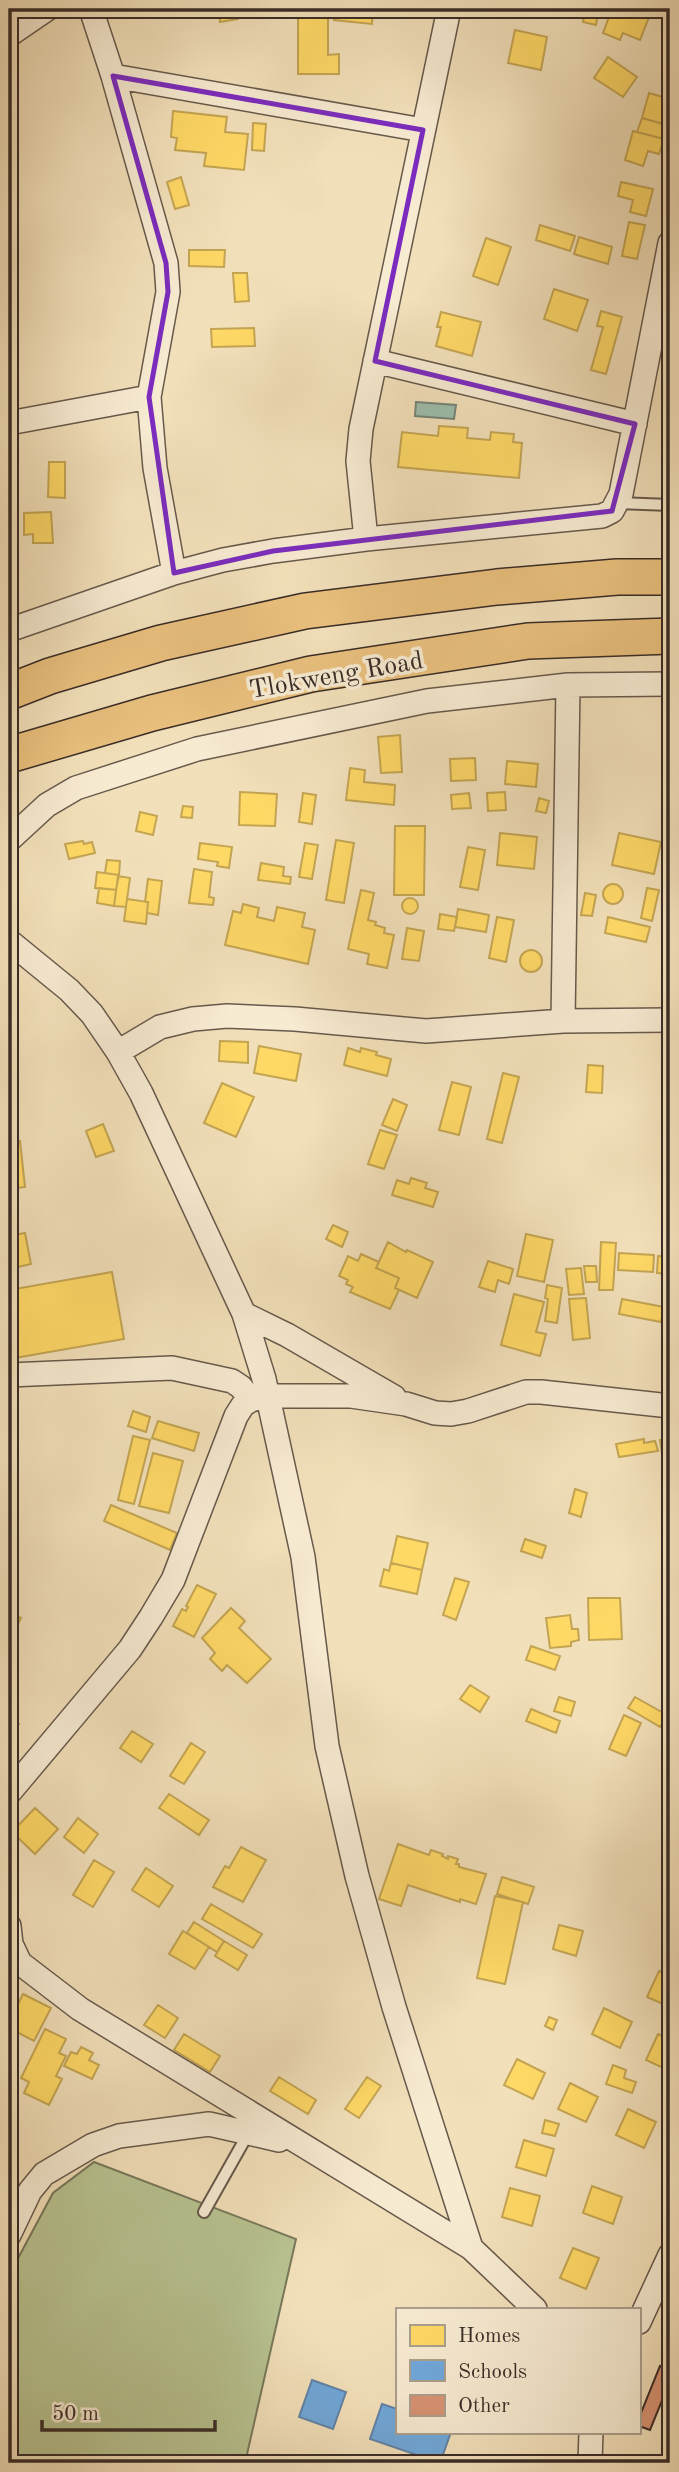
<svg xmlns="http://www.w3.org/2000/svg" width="679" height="2472" viewBox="0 0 679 2472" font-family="'Old Standard TT',serif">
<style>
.green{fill:#b8c391;stroke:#78785c;stroke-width:2}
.water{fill:#9cbdac;stroke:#748377;stroke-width:2}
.homes{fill:#ffd966;stroke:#c4a553;stroke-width:2}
.schools{fill:#6fa8dc;stroke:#5f83a6;stroke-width:2}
.building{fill:#d89374;stroke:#392c27;stroke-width:2}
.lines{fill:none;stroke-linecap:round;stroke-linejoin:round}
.service-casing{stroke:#67594c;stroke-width:14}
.minor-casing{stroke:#67594c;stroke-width:26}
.primary-casing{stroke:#392c27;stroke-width:38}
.service{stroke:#f7ebd2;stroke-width:10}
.minor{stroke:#f7ebd2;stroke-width:23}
.primary{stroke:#e9c07d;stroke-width:35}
.marked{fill:none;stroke:#7b2cbf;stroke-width:5;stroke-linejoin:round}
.labels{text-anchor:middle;stroke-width:7;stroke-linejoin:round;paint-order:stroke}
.street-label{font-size:26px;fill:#392c27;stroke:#f7ebd2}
</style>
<rect width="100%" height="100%" fill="#f2e0ba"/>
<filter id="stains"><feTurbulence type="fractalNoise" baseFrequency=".00286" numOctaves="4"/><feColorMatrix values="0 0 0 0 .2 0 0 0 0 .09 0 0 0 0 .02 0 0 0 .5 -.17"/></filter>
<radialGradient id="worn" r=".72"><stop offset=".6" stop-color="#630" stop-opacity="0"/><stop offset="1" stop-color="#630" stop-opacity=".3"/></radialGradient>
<path class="green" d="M94 2162 296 2239 245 2463H9V2275L53 2193Z"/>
<path class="water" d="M416 402 456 405 454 419 415 416Z"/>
<path class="homes" d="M219 9H237L238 19 220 22Z
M335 9H373L372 24 334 20Z
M387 9H418L417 18 386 13Z
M585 9H599L596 25 583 22Z
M612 9H642L651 12 640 40 623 33 620 40 603 33Z
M298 10H328V55L339 54V74H298Z
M515 30 547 37 541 70 508 63Z
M608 57 637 77 623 97 594 78Z
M649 93 670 99V116L667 125 642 118Z
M173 111 227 117 225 132 248 134 244 170 204 166 206 153 175 150 177 138 171 137Z
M642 118 667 125 664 139 637 132Z
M253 123 266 124 264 151 252 150Z
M633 131 664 139 659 154 648 151 643 166 625 160Z
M181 177 189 205 175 209 167 182Z
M621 182 653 189 646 216 630 212 633 200 618 196Z
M629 222 645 225 637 259 622 256Z
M540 225 575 236 570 251 536 240Z
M579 237 612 247 608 264 574 254Z
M486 238 511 247 498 285 473 276Z
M189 250H225L224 267 189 266Z
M233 273H247L249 301 235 302Z
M554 289 588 300 577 331 544 319Z
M601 311 622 317 606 374 591 370 603 327 597 326Z
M441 312 481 322 472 356 436 346 441 327H437Z
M254 328 255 346 212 347 211 329Z
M670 383V410L663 408Z
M439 426 468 428 467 438 490 440 491 432 514 434 513 442 522 443 519 478 398 467 402 432 438 436Z
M49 462H65V498L48 497Z
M51 512 53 543H33V534L24 535V513Z
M400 735 402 772 381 773 378 737Z
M475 758 476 780 451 781 450 759Z
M507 761 538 764 536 787 505 784Z
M350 768 365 770 364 782 395 785 394 805 346 800Z
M240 792 277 794 275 826 239 825Z
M505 792 506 810 488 811 487 793Z
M303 793 316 795 312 824 299 822Z
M469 793 471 808 452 809 451 795Z
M539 798 549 801 546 813 536 811Z
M183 806 193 807 192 818 181 817Z
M140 812 157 816 153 835 136 831Z
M395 826H425L424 895H394Z
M500 833 537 837 534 869 497 865Z
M619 833 661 842 654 874 612 865Z
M336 840 354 843 344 903 326 900Z
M83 841 84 844 92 842 95 853 69 859 65 844Z
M200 843 232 847 229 868 217 866 218 862 198 859Z
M305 843 318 845 312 879 299 877Z
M468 847 485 850 478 890 460 887Z
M107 860 120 861 119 875 105 873Z
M261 863 284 867 283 876 291 877 290 884 258 880Z
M194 869 212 872 209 897 214 898 213 905 189 903Z
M97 872 119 875 116 890 95 888Z
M118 876 130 878 126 907 114 906Z
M148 879 162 881 158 915 147 913 148 902H145Z
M603 894a10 10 0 1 1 20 0a10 10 0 1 1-20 0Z
M99 888 116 890 114 906 97 903Z
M647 888 659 890 652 921 641 918Z
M361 890 374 893 368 920 376 922 375 925 385 928 384 933 394 935 387 968 367 964 369 954 348 949Z
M585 893 596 895 592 916 581 915Z
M402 906a8 8 0 1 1 16 0a8 8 0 1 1-16 0Z
M127 899 148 902 146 924 124 921Z
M243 904 259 908 257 917 274 921 277 907 305 913 302 927 315 930 308 964 225 945 233 911 241 913Z
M458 909 489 915 486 932 455 927Z
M440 914 457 917 454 931 438 929Z
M497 917 514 920 506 962 489 958Z
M608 917 650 927 646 942 605 933Z
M407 928 424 931 419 961 402 959Z
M520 961a11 11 0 1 1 22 0a11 11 0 1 1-22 0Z
M220 1041 248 1042V1063L219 1061Z
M259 1046 301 1054 296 1081 254 1073Z
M348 1048 360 1052 361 1048 377 1052 376 1055 391 1059 387 1076 344 1065Z
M588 1065 603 1066 602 1093 586 1092Z
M503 1073 519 1077 502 1143 487 1139Z
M452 1082 471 1087 459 1135 439 1130Z
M222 1083 254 1097 236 1137 204 1123Z
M393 1099 407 1105 397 1131 382 1125Z
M103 1124 114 1151 96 1157 86 1131Z
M380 1130 397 1135 384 1169 368 1164Z
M20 1141 25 1187 9 1189V1142Z
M411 1178 427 1183 425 1188 438 1192 433 1207 392 1195 397 1180 409 1184Z
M333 1225 348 1232 342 1247 326 1239Z
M25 1233 31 1264 9 1269V1236Z
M526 1234 553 1240 544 1282 517 1276Z
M388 1242 406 1252 407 1250 433 1262 417 1298 395 1288 399 1278 376 1268Z
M601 1242 616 1243 613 1290H599Z
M619 1253 654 1255 653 1272 618 1270Z
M361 1254 379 1262 376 1268 399 1278 395 1288 399 1290 390 1309 350 1292 353 1287 346 1284 348 1280 339 1276 348 1256 358 1261Z
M658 1256 670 1257V1274L657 1273Z
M488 1261 513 1269 509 1284 498 1280 495 1292 479 1287Z
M584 1266H596L597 1282H586Z
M581 1268 584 1294 569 1295 566 1269Z
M112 1272 124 1339 9 1359V1290Z
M547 1285 562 1288 557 1323 545 1321 548 1299 545 1298Z
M514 1294 544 1302 536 1332 546 1334 540 1356 501 1345Z
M586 1298 590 1338 573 1340 569 1299Z
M622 1299 664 1307 661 1322 619 1314Z
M133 1411 150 1417 146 1432 128 1426Z
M158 1421 199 1433 194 1451 152 1438Z
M133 1436 150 1440 134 1504 118 1500Z
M644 1439V1443L655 1441 658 1451 619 1457 616 1444Z
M670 1439V1453L662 1454 660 1440Z
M153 1453 183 1461 169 1513 139 1506Z
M575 1489 587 1493 581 1517 569 1513Z
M111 1505 177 1533 170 1550 104 1521Z
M397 1536 428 1543 422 1570 391 1563Z
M525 1539 546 1546 542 1558 521 1551Z
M391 1563 422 1570 417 1594 380 1586 384 1569 389 1571Z
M455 1578 469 1582 456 1620 443 1615Z
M197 1585 216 1594 194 1637 173 1626 182 1609 186 1611 188 1607 186 1606Z
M588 1598H620L622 1639 589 1640Z
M231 1608 245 1621 239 1628 271 1659 247 1683 227 1665 222 1671 210 1659 215 1653 202 1638Z
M9 1612 21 1618 10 1640H9Z
M570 1615 572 1629H578L579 1640 571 1642V1646L550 1648 546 1618Z
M531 1646 560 1656 555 1670 526 1660Z
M470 1685 489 1697 480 1712 460 1699Z
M559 1697 575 1702 571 1716 554 1711Z
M635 1697 667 1715 660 1727 628 1708Z
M9 1709 19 1724 9 1731Z
M531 1709 560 1721 556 1733 526 1721Z
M624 1715 641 1723 626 1756 609 1749Z
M132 1731 153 1744 141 1762 120 1748Z
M191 1743 205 1752 184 1784 170 1776Z
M169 1794 209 1820 199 1835 159 1808Z
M35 1808 58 1829 35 1854 12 1832Z
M78 1818 98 1834 84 1853 64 1837Z
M398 1844 429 1855 431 1850 443 1854 442 1856 448 1859V1856L458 1859 456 1864H459V1867L486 1874 476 1904 460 1899V1902L408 1885 401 1906 379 1899Z
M241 1847 266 1860 243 1902 213 1887 225 1866 229 1868Z
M94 1860 114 1872 93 1907 73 1895Z
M146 1868 173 1886 159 1907 132 1890Z
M502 1877 534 1887 528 1904 497 1894Z
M495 1896 523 1902 505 1984 477 1978Z
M211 1904 262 1934 253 1948 202 1919Z
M194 1922 224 1941 217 1952 187 1933Z
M559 1925 583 1931 576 1956 553 1949Z
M183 1931 209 1947 195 1969 169 1954Z
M224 1941 247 1955 238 1970 215 1956Z
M659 1971 670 1976V2007L647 1997Z
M23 1994 51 2008 34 2041 9 2028V2022Z
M158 2005 178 2018 165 2038 144 2025Z
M604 2008 632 2022 620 2048 592 2034Z
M549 2017 557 2020 553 2030 545 2026Z
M45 2029 66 2039 59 2053 66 2056 56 2076 62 2079 49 2105 24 2093 29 2082 21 2078Z
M184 2034 220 2056 210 2072 174 2050Z
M658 2034 670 2040V2071L646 2060Z
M81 2047 93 2053 89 2060 99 2065 92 2079 64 2066 71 2052 77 2054Z
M517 2059 545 2073 533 2099 504 2085Z
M613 2065 626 2070 624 2078 636 2082 632 2093 606 2084Z
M279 2077 316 2100 308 2114 270 2091Z
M367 2077 381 2086 359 2118 345 2109Z
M570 2083 598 2097 586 2122 558 2109Z
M628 2109 656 2122 644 2148 616 2135Z
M545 2120 559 2124 555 2136 542 2133Z
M524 2140 554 2149 546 2176 516 2167Z
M592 2186 622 2197 613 2224 583 2213Z
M510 2188 540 2196 532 2226 502 2217Z
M573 2248 599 2258 586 2289 560 2278Z"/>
<path class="schools" d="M312 2380 346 2392 333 2429 299 2417Z
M382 2404 397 2409V2432H451L440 2463 370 2439Z"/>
<path class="building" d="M660 2366 670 2371V2381L650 2430 639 2426V2418Z"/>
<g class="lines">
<defs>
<path id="service" d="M618 503 670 505
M204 2212 249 2132"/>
<path id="minor" d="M91 9 113 76 423 130
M9 35 47 9
M113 76 166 263 168 292 149 397 155 468 174 573
M375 361 635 424
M9 423 149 397
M366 539 358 461 361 429 449 9
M9 630 174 573 223 560 273 551 366 539 602 516 612 511 621 494 670 243
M9 840 47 805 76 788 197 749 427 701 568 685 670 684
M9 941 69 990 92 1014 118 1052 141 1093 244 1314 264 1379 303 1557 327 1746 357 1876 394 2007 471 2248 535 2309
M563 1021 568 685
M118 1052 160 1027 193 1019 227 1016 295 1019 426 1031 563 1021 670 1020
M244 1314 287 1335 394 1397
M9 1375 172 1368 232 1381 241 1387 251 1400
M9 1793 130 1649 151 1617 173 1580 236 1416 243 1405 251 1400 268 1396H351L406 1404 435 1413 451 1414 468 1411 526 1392H541L670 1406
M9 1926 11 1944 20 1963 80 2009 471 2248
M9 2235 30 2191 44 2174 93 2145 119 2136 209 2124 279 2140
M639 2322 670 2255
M590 2463 591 2432"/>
<path id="primary" d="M9 692 50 676 161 643 305 611 497 587 617 577H670
M9 755 152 713 311 674 528 641 670 636"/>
</defs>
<use href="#service" class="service-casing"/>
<use href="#minor" class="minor-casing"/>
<use href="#primary" class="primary-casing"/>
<use href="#service" class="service"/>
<use href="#minor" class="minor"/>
<use href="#primary" class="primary"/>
</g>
<path class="marked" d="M113 76 423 130 375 361 635 424 612 511 273 551 174 573 149 397 168 292 166 263Z"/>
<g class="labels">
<g class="street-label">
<text transform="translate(336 674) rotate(-10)" y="9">Tlokweng Road</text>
</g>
</g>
<rect width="679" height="2472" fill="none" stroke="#f2e0ba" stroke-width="35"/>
<rect x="10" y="10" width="658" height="2451" fill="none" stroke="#392c27" stroke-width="3.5"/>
<rect x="18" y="18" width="644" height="2437" fill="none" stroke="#392c27" stroke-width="2"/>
<rect x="396" y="2308" width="245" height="126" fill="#f7ebd2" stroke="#ab9f8e" stroke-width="2"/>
<rect x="410" y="2325" width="35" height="21" fill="#ffd966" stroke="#ab9f8e" stroke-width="2"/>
<text x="458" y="2342" font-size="21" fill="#392c27">Homes</text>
<rect x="410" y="2360" width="35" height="21" fill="#6fa8dc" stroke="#ab9f8e" stroke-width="2"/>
<text x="458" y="2378" font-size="21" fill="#392c27">Schools</text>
<rect x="410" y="2395" width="35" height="21" fill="#d89374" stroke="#ab9f8e" stroke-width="2"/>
<text x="458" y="2412" font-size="21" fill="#392c27">Other</text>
<path d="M42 2420v10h173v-10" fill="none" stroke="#392c27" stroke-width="3.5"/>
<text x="52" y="2420" font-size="21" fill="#392c27" stroke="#f7ebd2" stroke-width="5" paint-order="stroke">50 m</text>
<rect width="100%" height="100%" filter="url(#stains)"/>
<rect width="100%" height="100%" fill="url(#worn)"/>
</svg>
